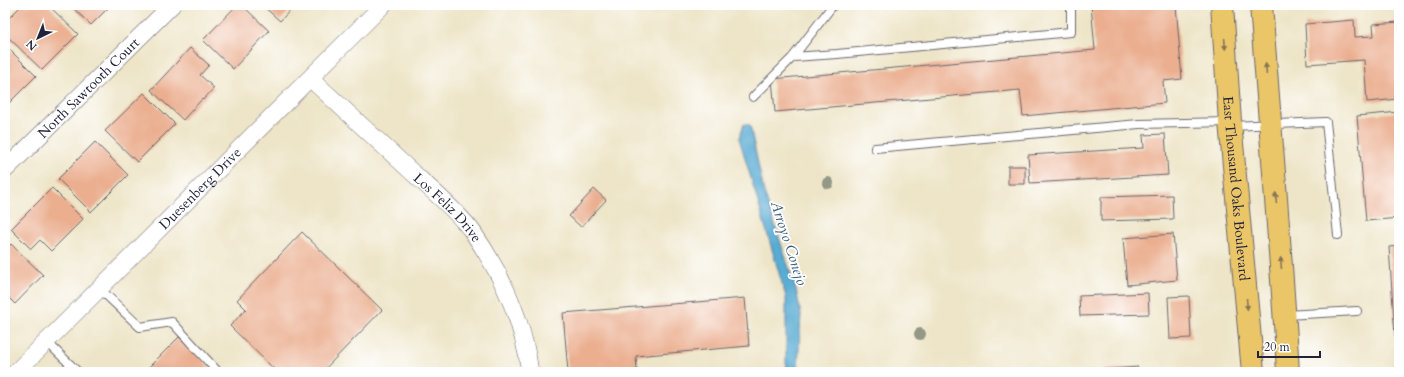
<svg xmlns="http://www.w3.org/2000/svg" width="1404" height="377" viewBox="0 0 1404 377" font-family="Cardo,serif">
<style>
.water{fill:#58abd3;stroke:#3d6687}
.building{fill:#ebaf90}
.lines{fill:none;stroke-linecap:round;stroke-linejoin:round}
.service-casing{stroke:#69666c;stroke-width:10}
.minor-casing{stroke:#69666c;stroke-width:18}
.primary-casing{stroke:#69666c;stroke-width:24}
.service{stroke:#fff;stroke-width:8}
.minor{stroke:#fff;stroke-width:17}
.primary{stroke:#ebc669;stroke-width:22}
.tree{fill:#949887}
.oneway{fill:#867452}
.labels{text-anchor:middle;stroke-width:3.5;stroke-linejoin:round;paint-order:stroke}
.street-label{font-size:14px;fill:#22223b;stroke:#fff}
.water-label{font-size:15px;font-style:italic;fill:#3a607f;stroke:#fff}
</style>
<rect width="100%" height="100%" fill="#fff"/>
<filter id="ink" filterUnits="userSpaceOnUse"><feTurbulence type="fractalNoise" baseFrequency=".025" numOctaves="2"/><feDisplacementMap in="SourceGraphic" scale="8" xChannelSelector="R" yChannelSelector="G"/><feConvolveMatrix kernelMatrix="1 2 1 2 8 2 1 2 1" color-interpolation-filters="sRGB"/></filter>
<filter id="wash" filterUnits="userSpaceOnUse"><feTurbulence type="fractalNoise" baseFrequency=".012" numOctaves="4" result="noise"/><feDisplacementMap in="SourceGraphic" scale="16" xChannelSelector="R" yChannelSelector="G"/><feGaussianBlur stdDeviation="0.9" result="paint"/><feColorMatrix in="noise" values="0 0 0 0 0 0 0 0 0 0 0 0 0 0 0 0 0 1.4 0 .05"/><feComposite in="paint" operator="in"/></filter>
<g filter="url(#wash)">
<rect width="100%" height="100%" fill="#eee5c8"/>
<path class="water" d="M744 124 750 125 764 192 796 289 801 315 798 366 799 372H788L786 363V297L739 138Z"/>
<g id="blocks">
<path class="building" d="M22 5H48L78 34 42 70 5 34V22Z
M70 5H111L91 25Z
M237 5H242L269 31 233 69 203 40Z
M262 5H295L280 21Z
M1091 5H1176L1182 79 1163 81 1165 103 1023 116 1020 90 775 112 772 79 1095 50Z
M1354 20 1355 37 1374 36 1373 24 1399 22V99L1367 102 1364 60 1307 64 1305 24Z
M5 45 36 76 5 107Z
M190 48 209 65 200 75 214 88 203 100 202 99 183 120 151 90Z
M144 93 175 124 137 162 105 131Z
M1399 112V218L1366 221 1357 116Z
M1165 134 1168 175 1030 183 1028 155 1144 148 1143 135Z
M95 142 128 175 91 212 58 179Z
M1008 166H1025V184H1008Z
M52 188 83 219 51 251 40 240 31 249 11 229Z
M594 189 606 200 581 227 569 216Z
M1172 195 1173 219 1101 221V197Z
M302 232 382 310 322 372H277L230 326 246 309 237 300Z
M1173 234 1177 280 1127 285 1123 238Z
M11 244 43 275 15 304 5 294V251Z
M1399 246V336H1395L1389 247Z
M1148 293 1149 314 1080 316 1079 296Z
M1189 296 1191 338 1170 339 1168 297Z
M745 298 749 346 636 356 637 372H568L563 313Z
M179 337 209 367 204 372H152L148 368Z
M1138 367V372H1086V371Z"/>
</g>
</g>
<g filter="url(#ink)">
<use href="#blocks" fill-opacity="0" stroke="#69666c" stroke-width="1"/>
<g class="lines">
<defs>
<path id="service" d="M793 57 837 54 1071 32V5
M753 97 793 57 833 5
M1232 126 1326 122 1338 235
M875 148 1139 124 1230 122
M100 289 140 327 172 322 218 372
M1286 315 1357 311
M47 342 78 372"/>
<g id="minor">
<path id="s1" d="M311 79C345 110 379 142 413 173 432 190 457 211 472 231 502 274 523 320 530 372"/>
<path id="s2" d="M5 170 172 5"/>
<path id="s3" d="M16 372 383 5"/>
</g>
<g id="primary">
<path id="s4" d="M1222 5 1230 122 1253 372"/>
<path d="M1261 5C1270 127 1281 250 1288 372"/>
</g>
</defs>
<use href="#service" class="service-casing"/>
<use href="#minor" class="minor-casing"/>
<use href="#primary" class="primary-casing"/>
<use href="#service" class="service"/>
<use href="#minor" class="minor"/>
<use href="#primary" class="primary"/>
</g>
<g class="tree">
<circle cx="828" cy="183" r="6"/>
<circle cx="920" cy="334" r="6"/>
</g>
<defs><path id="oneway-solid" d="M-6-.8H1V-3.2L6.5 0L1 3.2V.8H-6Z"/></defs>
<g class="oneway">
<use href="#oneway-solid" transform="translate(1225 44) rotate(86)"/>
<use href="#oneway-solid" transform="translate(1266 69) rotate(-94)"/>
<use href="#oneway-solid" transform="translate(1276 198) rotate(-94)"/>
<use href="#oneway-solid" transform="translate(1281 263) rotate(-94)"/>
<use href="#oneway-solid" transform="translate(1247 304) rotate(85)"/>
</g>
</g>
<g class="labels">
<g class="street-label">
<text dy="5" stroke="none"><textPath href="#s2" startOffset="117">North Sawtooth Court</textPath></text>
<text dy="5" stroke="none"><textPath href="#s3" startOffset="260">Duesenberg Drive</textPath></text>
<text dy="5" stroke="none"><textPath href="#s4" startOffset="184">East Thousand Oaks Boulevard</textPath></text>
<text dy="5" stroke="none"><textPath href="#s1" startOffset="188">Los Feliz Drive</textPath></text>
</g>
<g class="water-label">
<text transform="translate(789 243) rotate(72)" y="5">Arroyo Conejo</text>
</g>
</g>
<rect width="1404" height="377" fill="none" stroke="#fff" stroke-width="20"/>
<g transform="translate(38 38) rotate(223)" stroke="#ffffff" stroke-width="3" paint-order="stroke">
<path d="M0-3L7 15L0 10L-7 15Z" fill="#22223b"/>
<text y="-6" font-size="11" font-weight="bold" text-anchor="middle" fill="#22223b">N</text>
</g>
<path d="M1258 351v6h62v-6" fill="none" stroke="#22223b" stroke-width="2"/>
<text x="1264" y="351" font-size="12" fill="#22223b" stroke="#ffffff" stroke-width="3" paint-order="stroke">20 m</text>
</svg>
